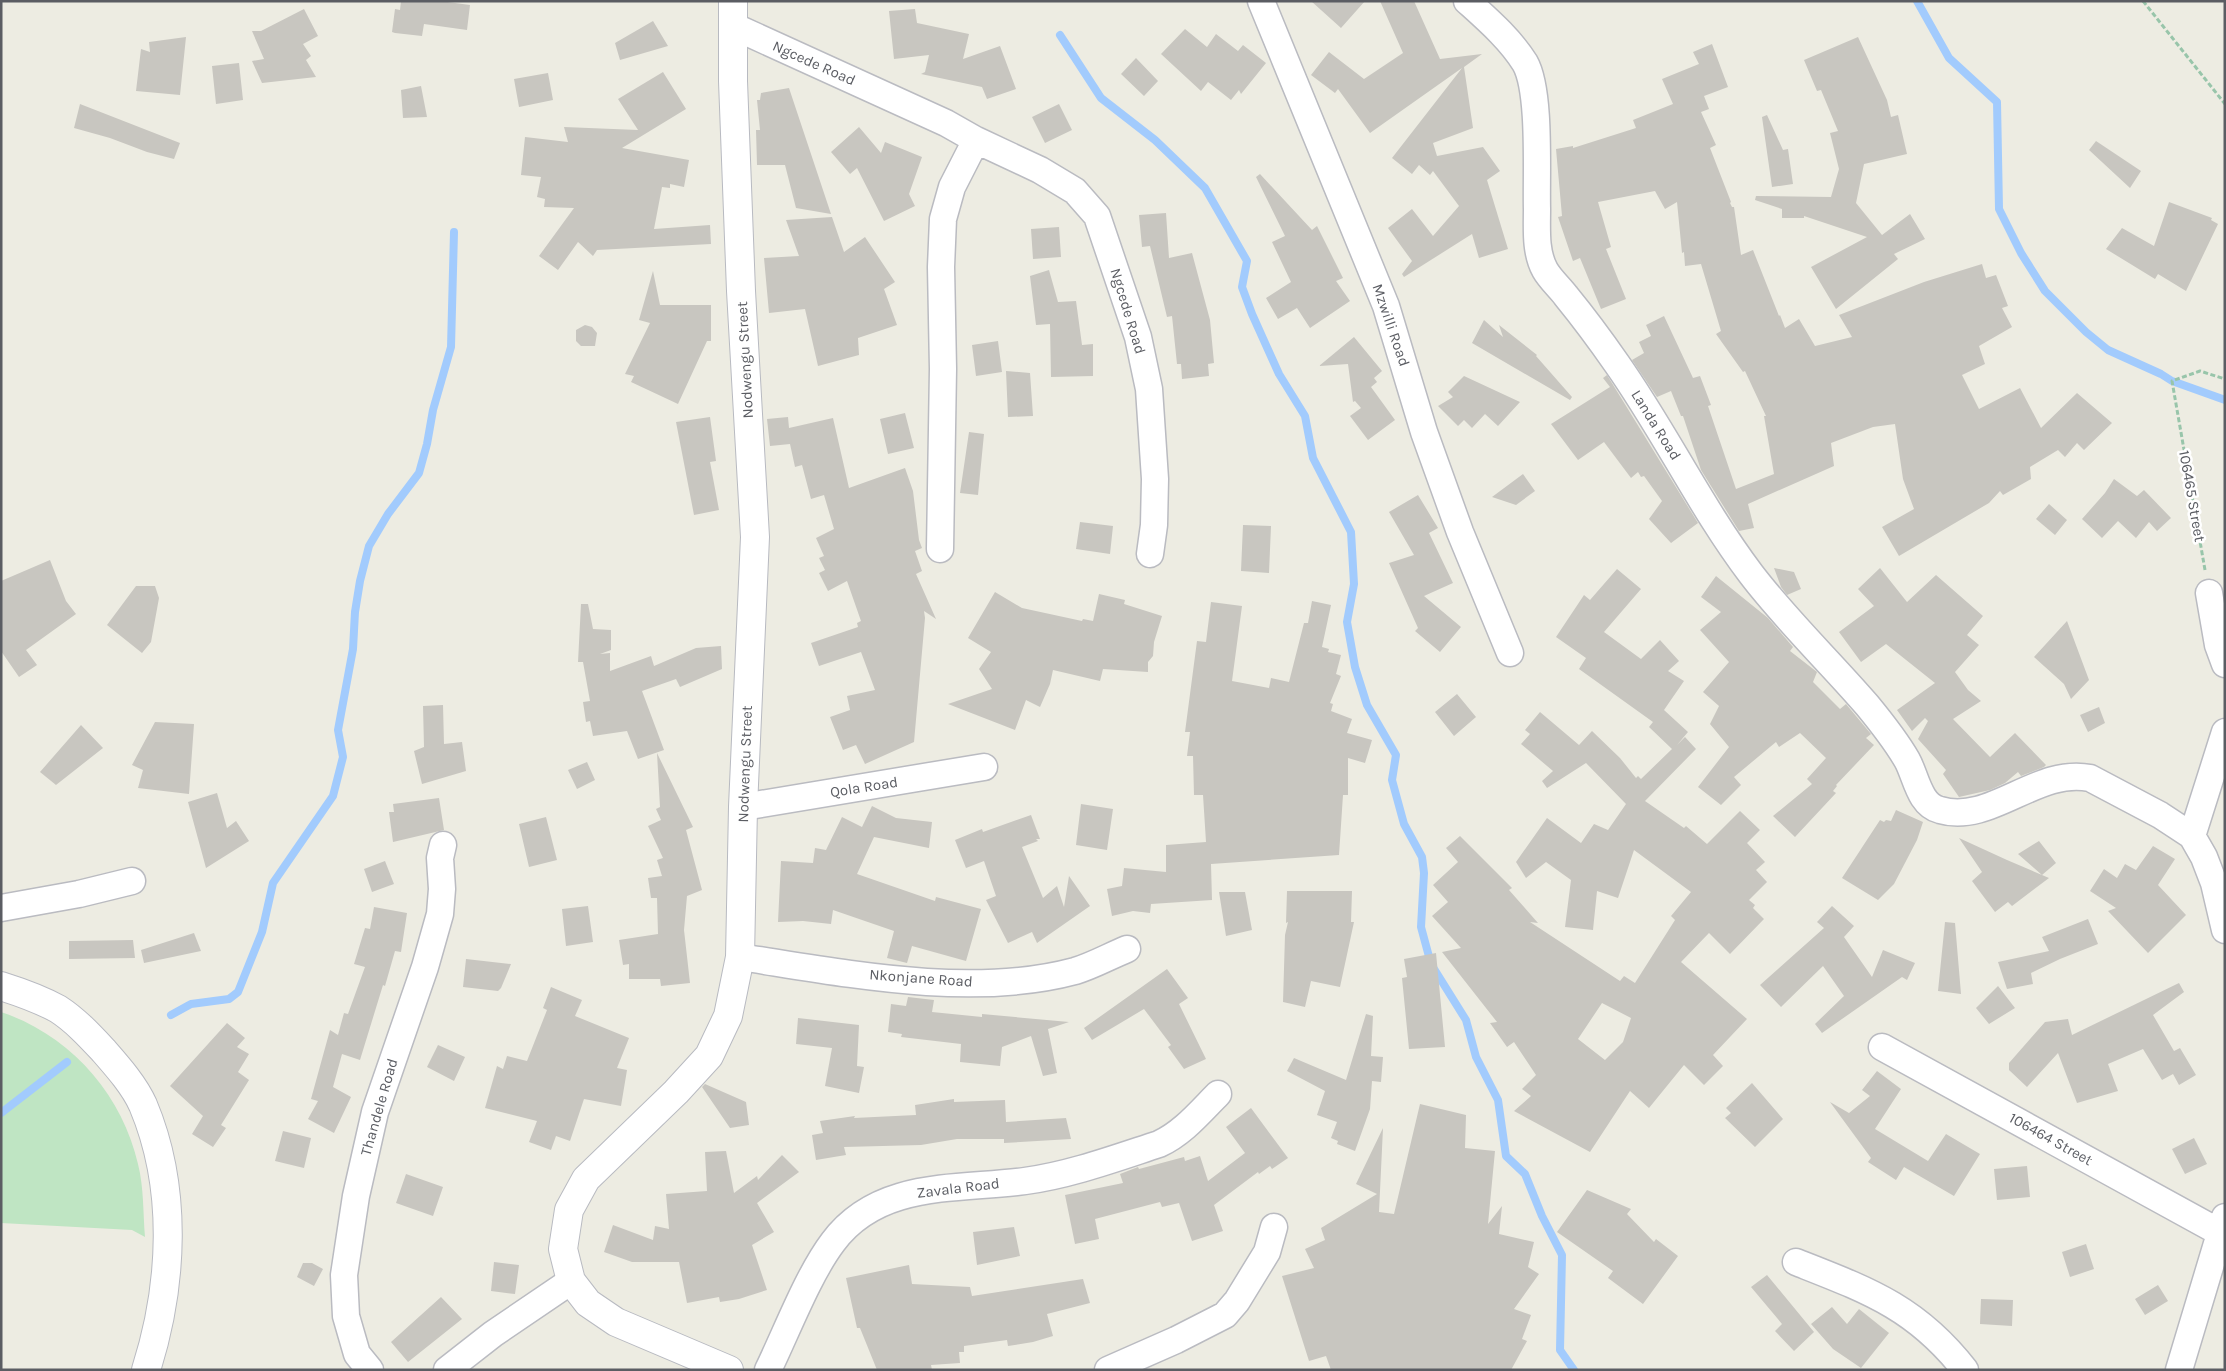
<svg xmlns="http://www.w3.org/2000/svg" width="2226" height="1371" viewBox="0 0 2226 1371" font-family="Karla,sans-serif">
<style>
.green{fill:#bfe5c3}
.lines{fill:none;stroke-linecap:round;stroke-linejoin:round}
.stream{stroke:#a2cbfd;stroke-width:8}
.building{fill:#c8c6c0;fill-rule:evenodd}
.street-casing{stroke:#babbc1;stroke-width:29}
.secondary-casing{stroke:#b8bac1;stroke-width:30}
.path{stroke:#98c5aa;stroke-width:3;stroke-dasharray:5 2.5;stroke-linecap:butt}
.street{stroke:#fff;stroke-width:26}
.secondary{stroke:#fff;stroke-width:28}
.labels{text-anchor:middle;stroke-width:5;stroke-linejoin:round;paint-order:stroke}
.street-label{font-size:15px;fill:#5b5d63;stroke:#fff}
</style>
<rect width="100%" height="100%" fill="#edece2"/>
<path class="green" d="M1 1012C70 1035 122 1094 138 1164 144 1188 143 1213 145 1237L132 1230 1 1223Z"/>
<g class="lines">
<path class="stream" d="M1917 1 1949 58 1997 102 1999 209 2021 253 2045 291 2086 332 2108 350 2161 374 2172 381 2225 400
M1060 35 1101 98 1155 140 1205 188 1247 261 1242 287 1252 314 1279 374 1305 416 1313 458 1351 532 1354 584 1347 622 1355 667 1367 705 1396 755 1392 780 1404 824 1422 857 1424 873 1421 927 1431 964 1466 1020 1476 1057 1498 1100 1506 1156 1525 1174 1542 1216 1562 1255 1560 1350 1574 1370
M171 1015 191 1004 229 999 238 992 262 932 273 883 333 796 343 757 338 730 353 649 355 612 360 581 369 546 388 514 419 473 427 444 433 410 451 347 454 232
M1 1113 67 1062"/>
</g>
<path class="building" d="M401 1H440L470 5 467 30 424 24 422 36 395 33 392 32 395 9 400 10Z
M1311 1H1365L1341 28Z
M1380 1H1414L1440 59 1482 54 1464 67 1473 128 1433 143 1437 156 1483 147 1500 171 1487 180 1508 249 1479 258 1472 234 1404 277 1402 274 1412 261 1388 228 1412 209 1433 236 1459 206 1433 171 1430 175 1419 165 1412 174 1392 158 1462 68 1370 133 1338 89 1335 93 1311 75 1329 52 1364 79 1403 53Z
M304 9 318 36 303 44 311 56 306 60 316 77 262 83 252 61 264 59 252 31H261Z
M915 9 917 23 969 34 963 59 1000 46 1016 89 987 99 982 87 921 74 925 72 929 55 894 59 889 11Z
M653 21 668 46 620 60 615 43Z
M1185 29 1207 47 1216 34 1238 51 1243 45 1266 63 1241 94 1239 90 1231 100 1208 82 1201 91 1161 54Z
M186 37 180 95 136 91 141 49 150 52 149 42Z
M1858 37 1887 100 1891 117 1898 115 1907 154 1864 164 1856 203 1882 235 1910 214 1925 239 1894 254 1898 259 1836 309 1811 267 1867 237 1804 216V218H1782V209L1755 200 1756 196 1831 197 1839 169 1830 133 1838 131 1821 90 1817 91 1804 60Z
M1712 44 1728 87 1704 96 1709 109 1701 112 1716 145 1710 148 1731 202 1730 203 1732 207H1734L1741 255 1753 250 1779 316 1780 315 1785 328 1799 319 1815 346 1852 337 1839 315 1924 282 1982 264 1986 278 1996 275 2008 306 2002 308 2012 327 1979 346 1985 364 1962 375 1979 409 2020 388 2041 428 2077 393 2112 423 2084 450 2077 443 2065 457 2058 450 2030 467 2031 479 2003 495 2000 491 1989 503 1899 556 1882 527 1914 509 1903 479 1895 424 1873 427 1831 443 1834 466 1748 504 1754 528 1739 531 1701 470 1683 416H1681L1671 391 1657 397 1632 360 1644 353 1639 342 1651 336 1646 325 1664 316 1693 378 1700 376 1711 405 1708 406 1736 489 1774 474 1764 416H1766L1745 371 1743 372 1716 334 1721 331 1701 264 1685 266 1684 252 1682 253 1677 202 1665 209 1655 191 1598 202 1611 247 1606 249 1626 299 1601 309 1580 258 1573 261 1558 217 1562 216 1556 149 1573 146V148L1636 128 1633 120 1673 104 1662 79 1699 64 1693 52Z
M1136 58 1158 81 1144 96 1121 74Z
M239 63 243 100 216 104 212 66Z
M663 72 686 109 622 148 689 160 684 187 670 184V188L662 187 654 229 710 225 711 244 597 250 593 256 578 242 558 270 539 256 574 208 544 207 545 199 537 197 541 177 521 175 525 137 568 142 564 127 638 130 618 99Z
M548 73 553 100 519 107 514 79Z
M421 86 427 117 403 118 401 90Z
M789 88 831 214 796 208 785 165H757L756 130H760L757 100H760L761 93Z
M80 104 180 143 174 159 147 152 110 138 74 128Z
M1059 104 1072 130 1045 143 1032 117Z
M1767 115 1783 150 1788 149 1793 184 1772 187 1762 117Z
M859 127 881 153 885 142 922 157 909 194 915 206 884 221 857 168 850 174 831 152Z
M2096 141 2141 171 2130 188 2089 150Z
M1260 174 1312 230 1317 226 1343 278 1336 281 1350 301 1310 328 1297 308 1278 319 1266 298 1291 282 1272 242 1285 236 1256 177Z
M2169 202 2212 218 2211 220 2218 224 2186 291 2158 274 2155 279 2106 249 2122 228 2154 246Z
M1166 213 1169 258 1192 253 1210 320 1214 363 1208 364 1209 376 1182 379 1181 364H1177L1172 316 1167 317 1150 246 1142 247 1139 215Z
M832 217 844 252 865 237 895 282 884 289 897 325 858 338 859 355 818 366 805 309 769 313 764 258 799 256 786 220Z
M1059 227 1061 257 1033 259 1031 229Z
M1049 270 1058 302 1076 301 1082 345 1093 344V376L1051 377 1050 324 1036 325 1030 276Z
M653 271 660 305H711V341H707L678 404 631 382 634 376 625 374 650 323 639 320Z
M1484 320 1503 337 1499 325 1537 355 1536 356 1572 397 1570 400 1472 343Z
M585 325 592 327 597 333 595 346H581L576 341V330Z
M1354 337 1382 371 1374 378 1377 382 1371 387 1395 420 1368 440 1350 416 1361 408 1355 401 1353 402 1348 364 1319 366Z
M998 341 1002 372 976 376 972 345Z
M1006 371 1030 373 1033 416 1008 417Z
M1607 375 1698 523 1671 543 1649 519 1662 501 1644 476 1641 477 1638 472 1631 478 1604 442 1578 460 1551 424 1610 387 1603 378Z
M1464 376 1520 402 1498 426 1485 414 1472 428 1464 420 1458 426 1438 406 1453 397 1448 392Z
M905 413 914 448 888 454 880 419Z
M710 417 716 461 710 462 719 510 694 515 676 422Z
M788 417 789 428 833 418 849 488 905 468 913 491 919 540 922 548 915 551 922 571 916 574 936 619 924 611 925 618 914 742 865 764 856 745 843 750 830 717 850 710 847 696 875 690 861 652 819 666 811 643 858 627 857 623 861 621 847 581 828 591 819 573 825 570 819 558 824 556 816 538 834 529 824 495 811 499 802 465 795 467 790 444 770 446 767 419Z
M969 432 984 434 978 495 960 493Z
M1523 474 1535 491 1516 505 1492 497Z
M2114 479 2137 496 2144 490 2171 518 2157 531 2149 522 2136 538 2118 521 2102 538 2082 519 2105 493Z
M1418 495 1438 528 1429 533 1453 583 1424 596 1461 627 1440 652 1415 631 1418 628 1389 563 1414 555 1389 512Z
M2049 504 2067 520 2055 535 2036 519Z
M1080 522 1113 526 1110 554 1076 549Z
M1243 525 1271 526 1269 573 1241 571Z
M50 560 66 601 76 614 26 650 37 665 19 677 1 651V581Z
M1774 568 1794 572 1801 589 1787 595 1781 587Z
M1880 568 1907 602 1936 575 1983 616 1967 635 1979 645 1955 672 1968 690 1981 701 1953 719 1990 757 2015 733 2046 765 2044 767 2021 776 2018 772 2005 783 1990 790 1959 797 1943 774 1946 770 1918 739 1928 721 1925 718 1912 731 1897 710 1935 683 1886 644 1861 662 1839 632 1874 606 1858 589Z
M1617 569 1641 589 1604 632 1641 659 1660 640 1679 661 1668 671 1684 681 1664 710 1688 732 1677 745 1685 737 1696 749 1645 801 1684 828 1686 826 1707 844 1740 811 1760 830 1747 843 1765 862 1756 870 1767 882 1749 900 1755 905 1753 908 1764 919 1730 954 1709 933 1681 962 1747 1019 1713 1055 1723 1066 1704 1085 1684 1065 1649 1108 1630 1091 1590 1152 1514 1111 1531 1096 1522 1089 1536 1075 1514 1042 1507 1047 1490 1023 1497 1022 1442 952 1461 948 1432 916 1448 902 1433 885 1458 862 1446 848 1460 836 1512 888 1509 890 1538 923 1530 922 1620 981 1624 976 1635 983 1675 920 1671 916 1691 892 1634 850 1618 898 1597 891 1593 930 1565 927 1571 880 1546 862 1526 878 1516 862 1547 818 1581 843 1594 824 1608 830 1626 804 1586 763 1547 788 1542 781 1553 771 1521 744 1530 734 1525 730 1540 712 1579 745 1592 731 1620 758 1636 778 1638 776 1641 779 1672 749 1649 727 1653 722 1579 669 1586 658 1556 637 1584 595 1590 600ZM1602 1003 1631 1018 1623 1042 1605 1060 1578 1039Z
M1716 576 1768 618 1793 647 1790 651 1817 672 1813 682 1840 709 1846 704 1871 734 1866 738 1874 745 1836 785 1837 786 1833 791 1836 793 1795 837 1773 816 1812 784 1807 779 1826 758 1800 733 1779 747 1776 742 1734 777 1741 785 1721 805 1698 787 1729 747 1710 724 1719 706 1703 692 1729 662 1700 630 1721 612 1701 597Z
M136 586H155L159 598 151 642 142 653 107 625Z
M995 592 1022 608 1082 621 1083 619 1093 621 1099 594 1125 600 1124 604 1162 616 1154 642 1153 656 1148 662V672L1103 669 1100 681 1053 670 1050 684 1040 707 1026 700 1015 730 948 704 992 689 979 669 991 652 968 638Z
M1312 601 1331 605 1322 647 1329 649 1328 652 1341 655 1336 674 1341 676 1330 703 1333 704 1331 711 1352 719 1347 733 1372 740 1365 763 1348 758V795H1343L1339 855 1211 864 1212 900 1151 904 1150 913 1133 911 1112 916 1107 889 1122 886 1124 868 1166 872V845L1206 842 1203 795H1194L1193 756H1187L1190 732H1185L1197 641 1206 642 1211 602 1242 606 1232 681 1269 688 1271 678 1289 682 1304 623H1308Z
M581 604H588L593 629 611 630V650L600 654 610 653V671L651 656 654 666 696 648 721 646 722 669 680 687 676 679 642 691 664 750 638 759 627 731 593 736 590 721 586 722 583 702 590 701 583 662H578Z
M2067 621 2089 680 2071 699 2064 684 2034 657Z
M1457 694 1476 717 1454 736 1435 712Z
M443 705 444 744 462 742 466 771 422 784 414 751 424 747 423 706Z
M2099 707 2105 723 2088 732 2080 715Z
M155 722 194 724 189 794 138 788 143 770 132 765Z
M81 725 103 748 56 785 40 772Z
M657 753 693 827 686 830 702 890 687 896 684 930 690 983 661 986 660 979H629V964L623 965 619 940 658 934 657 898H651L648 878 662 876 657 860 663 858 648 826 661 820 656 809 660 807Z
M587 762 595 780 577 789 568 770Z
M217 793 227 828 236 821 249 841 206 868 188 802Z
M439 798 444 830 393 842 389 812H394L393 804Z
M1081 804 1113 809 1107 850 1076 845Z
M872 806 896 818 932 822 929 848 874 837 857 874 935 901 936 897 981 909 966 961 912 946 907 963 887 958 894 931 833 910 831 924 803 921 778 922 781 861 813 863 815 848 826 850 842 817 862 827Z
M1896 810 1923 822 1917 840 1894 884 1878 900 1842 878 1880 820 1884 822 1886 820 1891 821Z
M1031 815 1040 839H1036L1038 841 1022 847 1043 898 1057 886 1064 907 1069 876 1090 906 1037 943 1032 932 1008 943 986 900 996 896 984 861 966 868 955 840 982 829 983 832Z
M546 817 557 860 529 867 519 824Z
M1959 838 2007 860 2049 878 2012 906 2008 902 1995 912 1972 881 1982 872Z
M2039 841 2056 863 2042 875 2018 854Z
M2153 846 2175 859 2158 885 2186 915 2148 953 2108 911 2116 908 2090 891 2104 869 2117 878 2125 864 2136 870Z
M385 861 394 884 372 892 364 869Z
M1287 891H1352L1351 922H1354L1340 987 1311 981 1305 1007 1283 1002 1285 935 1288 922 1286 923Z
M1219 892H1245L1252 930 1226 936Z
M588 906 593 942 566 946 562 909Z
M1832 906 1854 926 1844 937 1872 977 1883 950 1915 963 1907 980 1902 977 1822 1033 1815 1024 1844 996 1823 966 1781 1007 1760 985 1824 928 1817 922Z
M374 907 407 913 401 952 395 951 385 986 383 985 360 1060 342 1054 333 1087 351 1097 334 1133 308 1119 318 1101 311 1099 330 1030 338 1035 344 1013 348 1014 365 967 354 964 365 928 370 929Z
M2088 919 2098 944 2060 959 2031 973 2033 984 2007 989 1998 962 2049 951 2042 937Z
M1945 922 1955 923 1961 994 1938 991Z
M194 933 201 951 144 963 141 950Z
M133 940 135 958 69 959V941Z
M1436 953 1445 1047 1409 1049 1402 978 1407 977 1404 959Z
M466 959 511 964 501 988 498 991 463 987Z
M1167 969 1188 998 1179 1004 1206 1059 1184 1069 1168 1047 1171 1045 1144 1009 1092 1040 1084 1028Z
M2179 983 2184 992 2153 1015 2174 1051 2180 1048 2196 1075 2179 1085 2173 1074 2162 1080 2143 1049 2108 1064 2118 1091 2077 1103 2058 1053 2027 1087 2009 1070V1063L2045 1022 2068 1019 2072 1035Z
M1998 986 2015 1008 1989 1024 1976 1008Z
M551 987 582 1000 575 1016 629 1038 617 1068 627 1070 621 1106 584 1099 570 1141 556 1136 551 1150 529 1142 537 1121 485 1108 497 1066 503 1069 507 1056 527 1061 547 1010 543 1008Z
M908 997 934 1000 932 1012 982 1017V1014L1069 1022 1048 1029 1057 1073 1043 1076 1031 1036 1002 1047 1000 1066 960 1062 961 1044 901 1037 902 1034 888 1032 891 1004 906 1006Z
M1366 1014 1373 1016 1371 1056 1383 1057 1381 1082 1372 1081 1370 1109 1355 1151 1337 1144 1338 1141 1331 1138 1337 1122 1317 1115 1325 1091 1287 1071 1294 1058 1346 1080Z
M798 1018 859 1025 857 1066 864 1067 859 1093 825 1086 832 1048 796 1044Z
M227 1023 245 1038 237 1047 249 1054 238 1072 249 1080 221 1125 226 1128 213 1147 192 1134 203 1116 170 1086Z
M438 1045 465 1057 454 1081 427 1067Z
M1877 1071 1901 1089 1875 1129 1928 1161 1946 1134 1980 1154 1954 1196 1904 1167 1896 1180 1868 1162 1871 1158 1830 1102 1849 1113 1870 1096 1862 1090Z
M1752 1083 1783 1119 1755 1147 1725 1118 1731 1113 1726 1108Z
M705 1084 746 1102 749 1125 730 1128 702 1087Z
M954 1099V1102L1005 1100 1006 1122 1066 1118 1071 1139 1004 1143V1139H957L921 1145 844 1147 846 1155 816 1160 812 1135 823 1133 820 1121 855 1116 854 1118 916 1115 915 1105Z
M1420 1104 1466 1115 1465 1148 1495 1151 1488 1224 1502 1206 1499 1234 1534 1242 1528 1267 1539 1274 1514 1309 1531 1315 1522 1339 1527 1341 1511 1370H1331L1326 1356 1309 1361 1282 1276 1314 1268 1305 1249 1325 1240 1321 1228 1377 1194 1356 1184 1383 1128 1379 1212 1394 1214Z
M1251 1108 1288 1158 1272 1169 1270 1166 1259 1174 1258 1172 1214 1205 1223 1231 1192 1241 1179 1203 1162 1207 1160 1202 1095 1219 1099 1239 1075 1244 1065 1195 1123 1183 1120 1174 1138 1167 1139 1169 1184 1157 1185 1161 1200 1156 1208 1181 1245 1153 1226 1127Z
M283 1131 311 1138 304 1168 275 1161Z
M2194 1138 2207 1164 2185 1174 2172 1149Z
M726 1151 734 1193 757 1176 758 1180 782 1155 799 1172 757 1203 774 1232 752 1245 767 1290 739 1299 720 1302 719 1297 687 1303 679 1262H632L604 1252 613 1225 653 1240 655 1226 669 1229 666 1194 707 1191 705 1152Z
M2027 1166 2030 1197 1997 1200 1994 1169Z
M406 1174 443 1187 433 1216 396 1203Z
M1587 1190 1631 1209 1627 1214 1654 1242 1656 1239 1678 1256 1643 1304 1608 1278 1613 1271 1557 1232Z
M1014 1227 1020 1256 977 1265 973 1232Z
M2086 1244 2094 1269 2070 1277 2062 1252Z
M494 1262 519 1265 515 1294 491 1291Z
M303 1263H312L323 1269 314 1286 297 1277Z
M909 1265 912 1284 970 1287 972 1296 1083 1279 1090 1303 1047 1314 1053 1336 1033 1342 1008 1346 1007 1340 964 1346V1352H959L960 1363 931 1365 932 1370H877L860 1328H857L846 1278Z
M1767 1275 1814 1332 1794 1351 1775 1331 1782 1324 1751 1287Z
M2158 1285 2168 1301 2145 1315 2135 1299Z
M441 1297 462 1319 408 1362 391 1342Z
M1981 1299 2013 1300 2012 1326 1980 1324Z
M1832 1307 1847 1324 1859 1309 1889 1333 1861 1368 1833 1349 1811 1324Z"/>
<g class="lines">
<defs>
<path id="street" d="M1261 1 1386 306 1424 432 1460 532 1510 653
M1467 1C1488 20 1510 39 1525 63 1541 91 1536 175 1537 209 1537 229 1535 252 1545 270 1550 279 1560 288 1566 296 1584 318 1601 341 1617 364 1665 432 1701 508 1751 574 1786 620 1829 661 1867 705 1881 722 1896 741 1907 760 1916 776 1919 805 1940 810 1991 825 2037 767 2090 778L2160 815 2192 836 2204 857 2214 883 2225 930
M733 26 946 123 976 140 1040 170 1075 191 1097 216 1138 337 1149 389 1155 479 1154 525 1150 554
M940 549 943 369 941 267 943 219 952 187 976 140
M2209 593 2218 645 2225 664
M743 807 984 767
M2192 836 2225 732
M1 908 79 894 132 881
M740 957C844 973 971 999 1075 971 1092 966 1110 956 1127 949
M1882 1047 2221 1233
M1796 1262C1867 1290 1916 1307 1965 1370
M370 1370 357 1354 346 1316 344 1275 356 1196 375 1112 425 967 440 914 442 889 440 858 443 845
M447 1370 493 1334 571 1281
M768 1370C787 1331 808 1275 833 1242 879 1180 958 1190 1025 1181 1070 1175 1116 1158 1159 1144 1183 1133 1200 1112 1218 1094
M1108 1370 1176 1340 1225 1315 1237 1301 1267 1252 1274 1227
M2179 1370 2225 1217"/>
<path id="secondary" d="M1 986C20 992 40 999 58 1009 75 1020 89 1035 103 1050 117 1066 134 1085 143 1105 178 1188 173 1285 146 1370
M729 1370 616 1322 588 1303 571 1281 563 1249 569 1210 586 1179 676 1092 709 1056 728 1016 740 957 743 807 755 537 741 291 733 81V1"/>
</defs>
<use href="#street" class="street-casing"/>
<use href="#secondary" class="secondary-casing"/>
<path class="path" d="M2143 1 2225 104
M2205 570 2172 381 2200 371 2225 379"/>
<use href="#street" class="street"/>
<use href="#secondary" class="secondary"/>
</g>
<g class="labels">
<g class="street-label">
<text transform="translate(814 63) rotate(24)" y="5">Ngcede Road</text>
<text transform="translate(1128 311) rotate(73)" y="5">Ngcede Road</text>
<text transform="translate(1391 325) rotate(71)" y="5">Mzwilli Road</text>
<text transform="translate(745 360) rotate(-93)" y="5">Nodwengu Street</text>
<text transform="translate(1656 425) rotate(58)" y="5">Landa Road</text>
<text transform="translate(2192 496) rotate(80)" y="5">106465 Street</text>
<text transform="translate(745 764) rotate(-88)" y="5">Nodwengu Street</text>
<text transform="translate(864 787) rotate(-9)" y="5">Qola Road</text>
<text transform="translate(921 978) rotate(4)" y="5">Nkonjane Road</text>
<text transform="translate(379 1107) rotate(-74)" y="5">Thandele Road</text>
<text transform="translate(2051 1139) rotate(29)" y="5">106464 Street</text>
<text transform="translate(958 1188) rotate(-7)" y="5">Zavala Road</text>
</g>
</g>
<rect width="2226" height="1371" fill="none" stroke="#5b5d63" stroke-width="5"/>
</svg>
